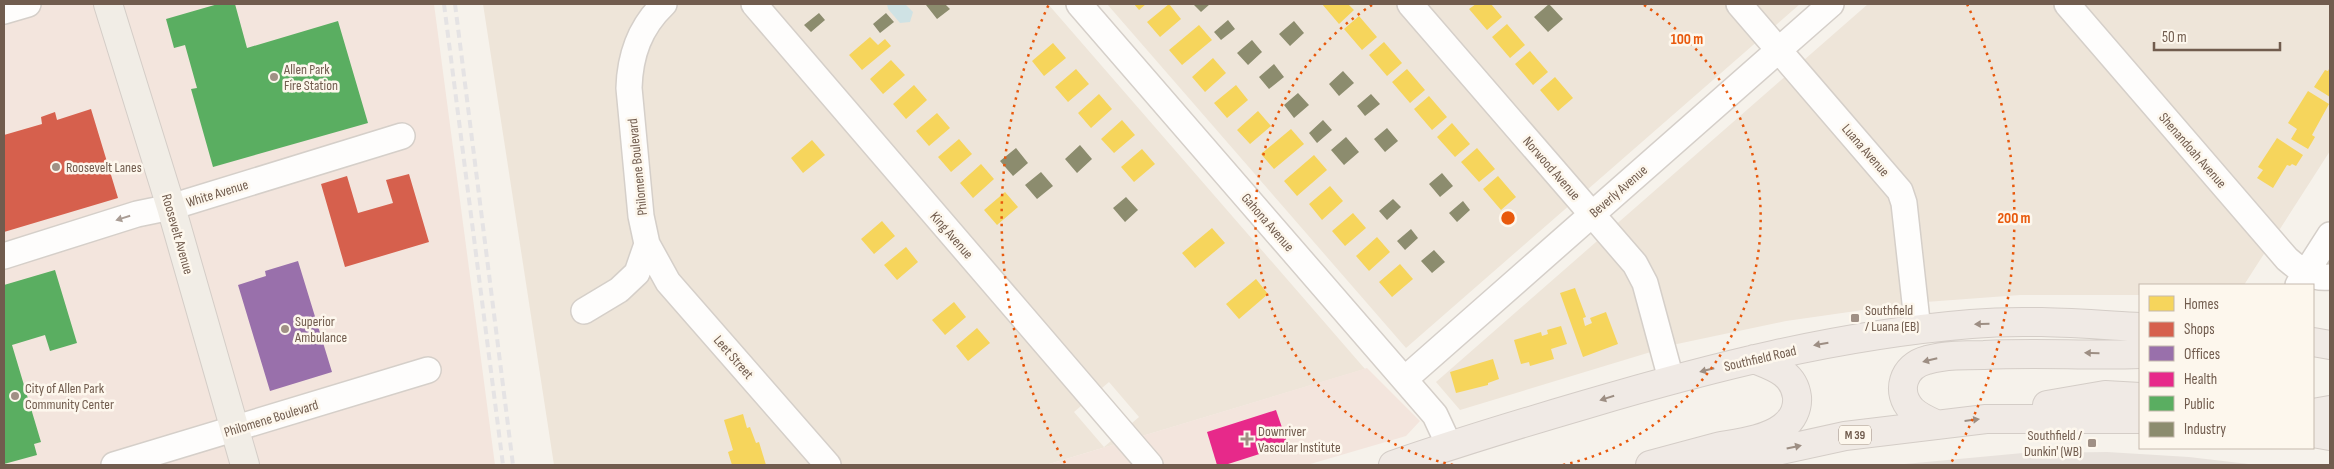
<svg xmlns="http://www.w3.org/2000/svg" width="2334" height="469" viewBox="0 0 2334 469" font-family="'Sofia Sans Condensed',sans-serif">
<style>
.residential{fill:#eee5d9;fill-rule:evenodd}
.commercial{fill:#f3e5dd}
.industrial{fill:#e8e2dc}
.water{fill:#cfe2e4}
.homes{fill:#f6d55c}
.shops{fill:#d6604d}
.offices{fill:#9970ab}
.health{fill:#e7298a}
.public{fill:#5aae61}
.industry{fill:#8c8c6e}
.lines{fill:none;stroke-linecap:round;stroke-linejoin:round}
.minor-casing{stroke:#d5cfc9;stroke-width:28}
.major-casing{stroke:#d4cdc7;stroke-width:30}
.highway-casing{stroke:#d4cdc7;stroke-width:30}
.minor{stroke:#fefdfc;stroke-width:25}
.major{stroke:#f1ede6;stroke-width:28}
.highway{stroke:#f0eae5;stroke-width:28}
.rail{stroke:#e5e3e4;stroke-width:4;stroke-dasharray:8 5;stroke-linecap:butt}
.oneway{fill:#a99c94}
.oneway2{fill:#9d8e83}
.ring{fill:none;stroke:#e8590c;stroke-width:2.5;stroke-dasharray:2.5 5}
.poi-dot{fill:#a09085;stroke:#fdf7ed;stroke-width:2}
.labels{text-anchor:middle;stroke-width:5;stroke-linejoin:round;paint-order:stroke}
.shield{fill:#fdf7ed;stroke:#9b8a7e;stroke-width:1}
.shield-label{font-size:12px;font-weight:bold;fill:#715c4e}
.poi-label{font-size:14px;fill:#715c4e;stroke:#fdf7ed;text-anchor:start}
.street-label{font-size:14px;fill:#715c4e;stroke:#fdf7ed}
.centre{fill:#e8590c;stroke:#fdf7ed;stroke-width:2.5}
.ring-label{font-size:15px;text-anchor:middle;font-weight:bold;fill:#e8590c;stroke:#fdf7ed;stroke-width:5;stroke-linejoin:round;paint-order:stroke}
</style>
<rect width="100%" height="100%" fill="#f6f2eb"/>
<path class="residential" d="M483 4H1048L1365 369 1046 465H554ZM1109 382 1139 417 1104 447 1074 412Z
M1107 4H1800L1406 348Z
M1868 4H2330V151L2244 285H2140V295H2020L1912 303 1786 321 1677 344 1460 410 1436 382Z"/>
<path class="commercial" d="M4 4H434L495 465H4Z
M1367 368 1420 421 1406 436 1307 465H1046Z"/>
<path class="industrial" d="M2107 452 2189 457 2257 465H1894L2023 453Z"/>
<path class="water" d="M887 4H905L913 12 910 22 900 23 888 9Z"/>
<path class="homes" d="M1134 4H1146L1139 10Z
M1169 4 1181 19 1160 37 1147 22Z
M1322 4H1348L1354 10 1339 24Z
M1476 4H1491L1502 17 1487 30 1469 9Z
M1359 16 1377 37 1362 50 1344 29Z
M1507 24 1525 45 1510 58 1492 37Z
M1199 25 1212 40 1182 65 1169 50Z
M870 37 878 45 885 39 891 46 862 70 849 55Z
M1384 42 1402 63 1387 76 1369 55Z
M1053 43 1066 58 1044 76 1032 61Z
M1530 51 1548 72 1533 85 1515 64Z
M1213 58 1226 73 1205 92 1192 77Z
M891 60 905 75 883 94 870 79Z
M2330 67V97L2314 87 2325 70 2328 71Z
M1076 69 1089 84 1068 102 1055 87Z
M1407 69 1425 90 1410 103 1392 82Z
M1555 77 1573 98 1558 111 1540 90Z
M914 85 927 100 906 119 893 104Z
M1236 85 1248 100 1227 118 1214 103Z
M2308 91 2329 104 2312 135 2315 137 2308 149 2291 139 2297 129 2288 123Z
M1099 94 1112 109 1091 128 1078 113Z
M1429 96 1447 117 1432 130 1414 109Z
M1258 111 1271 126 1250 144 1237 130Z
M937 113 950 128 929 146 916 131Z
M1122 120 1135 135 1114 153 1101 139Z
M1452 123 1470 144 1455 157 1437 137Z
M1291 129 1304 144 1274 169 1261 154Z
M2277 138 2303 155 2296 166 2292 164 2290 166 2287 165 2273 188 2257 178 2263 170 2258 167Z
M959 139 972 154 951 172 938 157Z
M812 140 825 155 803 173 791 158Z
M1477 148 1495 169 1479 182 1461 162Z
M1142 149 1155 164 1134 182 1121 167Z
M1314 155 1327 170 1297 196 1284 181Z
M981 164 994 179 973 198 960 183Z
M1498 176 1516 197 1501 210 1483 189Z
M1330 186 1343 201 1322 220 1309 204Z
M1005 192 1018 207 997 225 984 210Z
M1353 213 1366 228 1345 246 1332 231Z
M882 221 895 236 874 254 861 239Z
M1212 228 1225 243 1195 268 1182 253Z
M1377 237 1390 252 1369 271 1356 256Z
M906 247 918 262 897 280 884 265Z
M1400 264 1413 279 1392 297 1379 282Z
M1256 279 1268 294 1239 319 1226 304Z
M1575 288 1586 317 1583 318 1585 326 1592 323 1590 318 1606 312 1618 344 1583 357 1560 293Z
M954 302 966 317 945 335 932 320Z
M1561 326 1567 344 1551 349 1554 359 1530 366 1529 362 1521 364 1514 340 1541 332 1542 336 1548 334 1547 330Z
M977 328 990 343 968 361 956 346Z
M1493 359 1499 379 1488 383V385L1456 393 1450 372Z
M743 414 747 428 750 427 756 443 759 442 766 465H732L728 452 733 450 724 420Z"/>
<path class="shops" d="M91 109 118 198 4 232V135L42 124 41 117 55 112 57 120Z
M409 174 429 242 345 267 321 184 347 176 358 213 393 203 386 180Z"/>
<path class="offices" d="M298 261 332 372 270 391 238 285 266 276 265 271Z"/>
<path class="health" d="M1276 410 1288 445 1225 465H1217L1207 432Z"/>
<path class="public" d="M218 4H235L247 48 338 21 368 123 213 167 191 89 197 88 185 45 174 48 166 19Z
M55 270 77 343 50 351 45 335 12 345 41 442 34 444 37 455 4 464V285Z"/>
<path class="industry" d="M927 4H945L950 9 937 19 926 5Z
M1193 4H1210L1201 12Z
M1549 4 1563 19 1548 32 1534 17Z
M819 13 825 20 811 32 804 25Z
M886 13 894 22 880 33 873 24Z
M1228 20 1235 29 1221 40 1214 32Z
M1294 21 1304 33 1290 46 1279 34Z
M1252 40 1262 52 1248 65 1237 53Z
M1274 64 1284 77 1269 89 1259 77Z
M1343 71 1354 83 1339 96 1329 84Z
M1298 93 1309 105 1294 118 1284 105Z
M1371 94 1380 104 1365 116 1357 106Z
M1323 120 1332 130 1317 143 1309 133Z
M1387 128 1398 141 1385 152 1374 139Z
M1346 137 1359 152 1344 165 1331 150Z
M1080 145 1092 159 1077 173 1065 159Z
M1016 148 1028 163 1013 176 1000 161Z
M1041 172 1053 186 1037 199 1025 185Z
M1442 173 1453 186 1440 197 1429 184Z
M1126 197 1138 210 1125 222 1113 208Z
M1393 199 1401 207 1387 220 1379 211Z
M1463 201 1470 210 1457 222 1449 213Z
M1411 229 1418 238 1405 250 1397 241Z
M1434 250 1445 262 1432 273 1421 261Z"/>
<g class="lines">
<defs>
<path id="minor" d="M754 4 1150 465
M1079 4 1435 415 1449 445
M1410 4 1635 264 1645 283 1671 379
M1739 4 1900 191 1904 203 1918 330
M2067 4 2287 259C2301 271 2311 279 2330 277
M4 11 28 4
M647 244 668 282 828 465
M4 256 137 214 171 207 402 136
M2298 285 2330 235
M584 311 619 290 637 273 647 244 641 216 629 88C630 54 640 27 664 4
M1405 379 1831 4
M114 465 428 370"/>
<path id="major" d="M108 4 171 207 245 465"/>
<path id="highway" d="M2313 342 2330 345
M2047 405 2105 395 2140 397
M2313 413 2330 410
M1938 425C1929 421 1919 417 1912 410 1895 392 1903 366 1927 360 1945 355 1965 355 1984 355 2036 352 2088 356 2140 354
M2313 433 2330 436
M1393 465C1456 443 1519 424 1584 405 1712 367 1838 335 1971 324 2027 319 2084 324 2140 327
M1650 465C1672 459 1695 453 1717 447 1738 443 1766 440 1783 427 1792 420 1798 409 1797 397 1794 373 1774 367 1754 359
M1713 465 1845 436 1986 419H2140"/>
</defs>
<use href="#minor" class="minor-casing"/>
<use href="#major" class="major-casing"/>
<use href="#highway" class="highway-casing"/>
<use href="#minor" class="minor"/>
<use href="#major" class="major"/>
<use href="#highway" class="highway"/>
<path class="rail" d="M444 4 503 465
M455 4 513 465"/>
</g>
<defs><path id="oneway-solid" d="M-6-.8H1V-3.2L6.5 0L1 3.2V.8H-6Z" transform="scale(1.25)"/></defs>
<use class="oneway" href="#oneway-solid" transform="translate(123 218) rotate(163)"/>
<g class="oneway2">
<use href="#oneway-solid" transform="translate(1982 324) rotate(179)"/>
<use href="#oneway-solid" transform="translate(1821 344) rotate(170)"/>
<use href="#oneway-solid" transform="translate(2092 353) rotate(-179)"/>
<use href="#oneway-solid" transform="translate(1930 360) rotate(166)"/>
<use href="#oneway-solid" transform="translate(1707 370) rotate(166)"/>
<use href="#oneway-solid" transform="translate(1607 398) rotate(163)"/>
<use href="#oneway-solid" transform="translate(1972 420) rotate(-7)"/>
<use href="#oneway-solid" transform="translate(1794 447) rotate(-12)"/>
</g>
<g class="ring">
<path d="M1453 465A253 253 0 0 1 1372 5M1644 5A253 253 0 0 1 1563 465"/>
<path d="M1065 463A506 506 0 0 1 1049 4M1967 4A506 506 0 0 1 1951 463"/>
</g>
<g class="poi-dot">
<circle cx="274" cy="77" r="5"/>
<circle cx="56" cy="167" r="5"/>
<rect x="1850" y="313" width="10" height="10" rx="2.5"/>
<circle cx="285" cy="329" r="5"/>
<circle cx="15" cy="396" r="5"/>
<path d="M1244.5 431.5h5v5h5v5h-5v5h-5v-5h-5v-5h5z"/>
<rect x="2087" y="438" width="10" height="10" rx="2.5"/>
</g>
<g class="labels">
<rect class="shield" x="1839" y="425.5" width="32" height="19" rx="4"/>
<g class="shield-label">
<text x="1855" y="439">M 39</text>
</g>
<g class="poi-label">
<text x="284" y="74">Allen Park<tspan x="284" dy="16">Fire Station</tspan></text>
<text x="66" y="172">Roosevelt Lanes</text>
<text x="1865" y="315">Southfield<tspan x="1865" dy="16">/ Luana (EB)</tspan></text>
<text x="295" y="326">Superior<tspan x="295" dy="16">Ambulance</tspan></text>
<text x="25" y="393">City of Allen Park<tspan x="25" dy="16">Community Center</tspan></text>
<text x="1258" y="436">Downriver<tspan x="1258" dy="16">Vascular Institute</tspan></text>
<text x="2082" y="440" text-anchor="end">Southfield /<tspan x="2082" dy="16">Dunkin' (WB)</tspan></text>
</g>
<g class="street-label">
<text transform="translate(1866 150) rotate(49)" y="5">Luana Avenue</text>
<text transform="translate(2193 150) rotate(49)" y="5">Shenandoah Avenue</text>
<text transform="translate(637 167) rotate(-96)" y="5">Philomene Boulevard</text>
<text transform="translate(1552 168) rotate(49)" y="5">Norwood Avenue</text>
<text transform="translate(1618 191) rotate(-41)" y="5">Beverly Avenue</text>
<text transform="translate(217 193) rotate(-17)" y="5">White Avenue</text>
<text transform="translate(1268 222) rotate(49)" y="5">Gahona Avenue</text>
<text transform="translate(178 234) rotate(74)" y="5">Roosevelt Avenue</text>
<text transform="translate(952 235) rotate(49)" y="5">King Avenue</text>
<text transform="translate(734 357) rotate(49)" y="5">Leet Street</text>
<text transform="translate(1760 358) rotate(-13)" y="5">Southfield Road</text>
<text transform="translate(271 418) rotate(-17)" y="5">Philomene Boulevard</text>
</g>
</g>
<circle cx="1508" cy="218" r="8" class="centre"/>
<g class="ring-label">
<text x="1687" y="44">100 m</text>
<text x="2014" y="223">200 m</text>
</g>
<rect width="2334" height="469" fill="none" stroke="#715c4e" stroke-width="10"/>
<rect x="2139" y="284" width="175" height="165" fill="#fdf7ed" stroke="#c5b9ad"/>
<rect x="2149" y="296" width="25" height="15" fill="#f6d55c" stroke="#c5b9ad"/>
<text x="2184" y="309" font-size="15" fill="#715c4e">Homes</text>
<rect x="2149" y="322" width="25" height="15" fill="#d6604d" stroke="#c5b9ad"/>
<text x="2184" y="334" font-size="15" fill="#715c4e">Shops</text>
<rect x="2149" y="346" width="25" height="15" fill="#9970ab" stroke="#c5b9ad"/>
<text x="2184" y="359" font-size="15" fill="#715c4e">Offices</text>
<rect x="2149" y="372" width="25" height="15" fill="#e7298a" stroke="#c5b9ad"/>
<text x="2184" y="384" font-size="15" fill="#715c4e">Health</text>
<rect x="2149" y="396" width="25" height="15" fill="#5aae61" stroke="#c5b9ad"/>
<text x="2184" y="409" font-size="15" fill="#715c4e">Public</text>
<rect x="2149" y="422" width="25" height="15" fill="#8c8c6e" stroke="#c5b9ad"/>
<text x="2184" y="434" font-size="15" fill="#715c4e">Industry</text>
<path d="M2154 42v8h126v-8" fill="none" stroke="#715c4e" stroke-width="2.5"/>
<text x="2162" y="42" font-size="15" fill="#715c4e" stroke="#fdf7ed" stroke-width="4" paint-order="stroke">50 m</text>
</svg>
